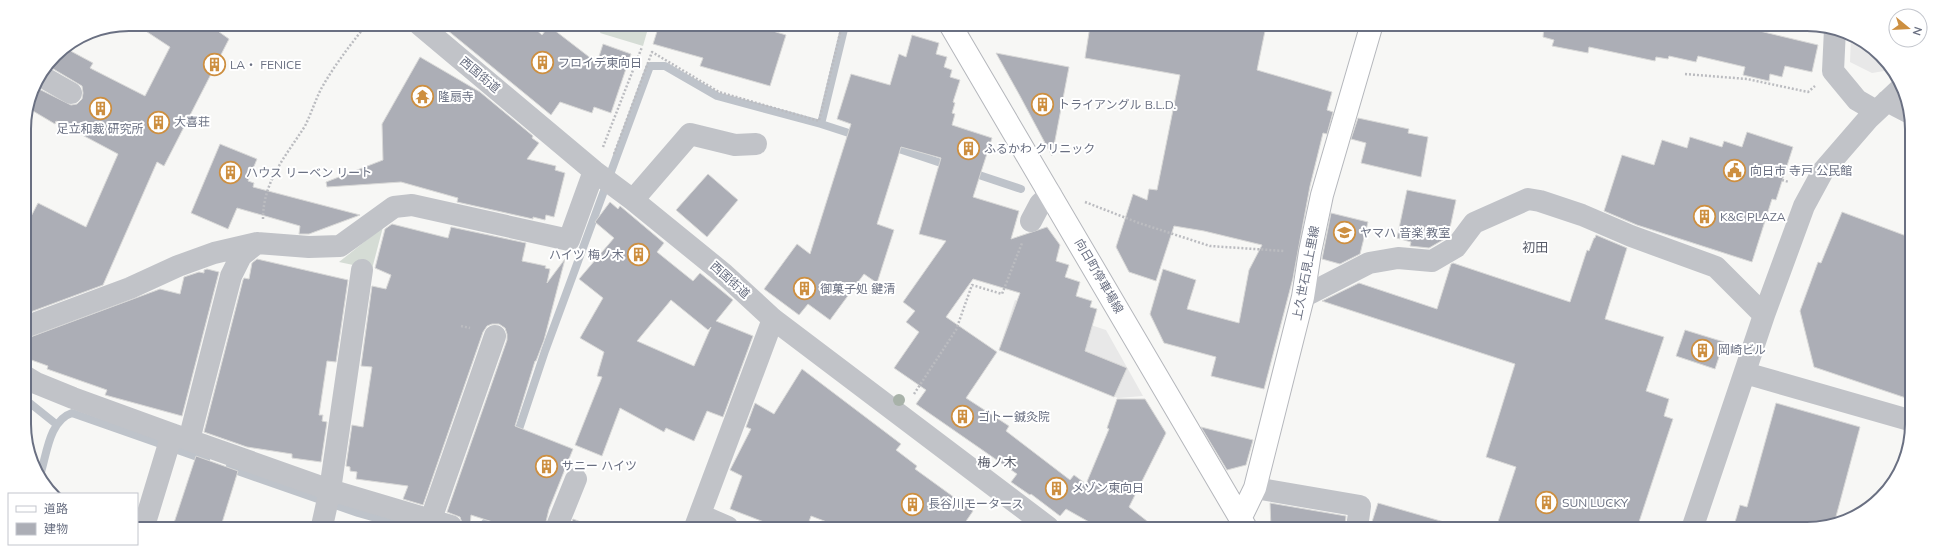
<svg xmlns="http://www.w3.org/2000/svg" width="1936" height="553" viewBox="0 0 1936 553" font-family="Mulish,'Noto Sans JP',sans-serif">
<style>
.built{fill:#e8e8e8}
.green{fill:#d5dcd5}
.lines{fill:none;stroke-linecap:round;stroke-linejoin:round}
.stream{stroke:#bec3ca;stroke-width:8}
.building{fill:#acaeb6;stroke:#d9d9d8;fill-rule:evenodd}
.major-casing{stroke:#b5b7bc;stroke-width:24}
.path{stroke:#bbbcc0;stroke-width:2.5;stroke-dasharray:2 2;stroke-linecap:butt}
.minor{stroke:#c1c3c8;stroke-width:22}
.major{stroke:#fff;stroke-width:22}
.tree{fill:#a8b2a9}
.labels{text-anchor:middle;stroke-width:4;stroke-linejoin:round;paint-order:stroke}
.poi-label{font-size:12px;fill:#6a7082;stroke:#fff;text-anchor:start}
.street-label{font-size:12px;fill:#6a7082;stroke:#fff}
.neighbourhood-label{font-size:13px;fill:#575b68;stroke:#fff}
.rim{fill:none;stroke:#6a7082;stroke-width:2}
</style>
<rect width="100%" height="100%" fill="#f7f7f5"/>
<path class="built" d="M1851 38 1881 55 1888 67 1884 71 1872 73 1850 62Z
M1015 300 1106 330 1143 396 1118 398 999 350Z"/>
<path class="green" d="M604 25H649L643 46 600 33Z
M383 227 372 269 339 262Z"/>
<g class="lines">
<path class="stream" d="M821 124 858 136
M890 146 950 166
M970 172 1021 189
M26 400 56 424
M516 438 545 351 650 66H665L717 96 821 124 845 25
M229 468 358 513 404 526
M41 472C47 452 50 420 72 413L206 460
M482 526 490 518 492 512"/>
</g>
<path class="building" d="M135 24H208L229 39 164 166 157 162 103 285 25 314V228L38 203 86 227 118 154 56 121 55 124 28 108 32 89 33 87 39 89 71 105 77 104 82 99 83 93 82 86 50 67 58 53 65 48 93 63 90 68 145 96 170 47Z
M441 25H531L542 35 549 26 597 63 603 44 631 54 611 113 594 107 592 113 560 102 551 115Z
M659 25H753L786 35 770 86 700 66 703 58 653 44Z
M1090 26H1266L1257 70 1332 92 1327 110 1333 112 1327 134 1323 133 1310 186 1293 278 1264 389 1211 376 1216 357 1164 343 1150 314 1163 269 1196 280 1187 309 1239 323 1249 270 1262 245 1204 231 1174 226 1156 281 1129 272 1116 247 1133 194 1147 200 1149 189 1157 190 1180 75 1085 58Z
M1544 27H1743L1818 45 1812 72 1785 66 1782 77 1770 74 1769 81 1743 75 1745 67 1698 56 1696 62 1669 56 1668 59 1656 57 1655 61 1589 47 1588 53 1552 46 1554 40 1543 37Z
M912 35 939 43 936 54 947 57 944 67 952 70 950 77 960 80 953 102 955 103 952 113 955 114 952 125 992 138 973 197 1019 211 1011 239 1047 227 1060 245 1056 261 1069 265 1065 277 1080 282 1076 296 1092 301 1090 307 1097 309 1085 351 1127 368 1114 397 999 350 1020 293 973 279 946 317 997 352 966 398 1009 426 1006 431 1070 480 1074 475 1086 484 1109 429 1107 428 1117 399H1145L1166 433 1129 507 1156 528 1098 527 1066 509 1060 516 1031 494 1030 495 1011 482 1017 474 916 404 926 390 894 368 919 332 906 322 915 311 903 302 946 241 919 234 941 158 901 147 877 224 894 230 877 283 864 274 830 320 808 304 799 315 764 289 797 244 810 254 851 124 837 119 851 74 890 85 899 54 906 57Z
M996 53 1069 67 1052 156 1020 96Z
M420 57 480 92 533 136 532 138 539 143 527 159 556 166 555 170 565 173 554 217 546 215 545 220 533 217V219L457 202 458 198 401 182 327 187 326 182 383 160 382 124Z
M1358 118 1409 129 1408 133 1428 137 1421 177 1361 163 1366 143 1351 139Z
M1747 132 1793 147 1776 200 1772 199 1752 262 1637 225 1604 211 1622 155 1654 165 1662 140 1687 148 1690 137 1722 147 1724 141 1742 147Z
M220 144 257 159 248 181 254 183 253 187 360 215 309 234H299L300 226 237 208 228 229 191 213Z
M708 174 738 200 707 237 676 210Z
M1407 190 1456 200 1448 237 1429 248 1410 246 1411 242 1397 238Z
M610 202 618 209 620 206 664 243 657 252 693 281 700 273 733 300 716 321 753 336 723 417 707 411 694 441 666 428 664 432 620 408 602 456 575 445 602 377 597 376 604 352 580 338 603 298 579 279 614 238 595 222ZM671 300 708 330 711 327 694 366 637 341Z
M1842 212 1909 237V399L1814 367 1800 311 1818 262 1821 263Z
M1331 213 1368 222 1360 254 1340 264 1322 259Z
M392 224 448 238 451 227 526 243 522 261 546 266 545 268 550 269 547 283 565 259 544 340 536 361H535L515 426 573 449 549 509 545 526H505L471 515 470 526H463L460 517 447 512 507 340V334L505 328 499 324H492L487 326 483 332 423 505 403 499 408 486 356 479 357 472 350 471V467L346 466 352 425 363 427 372 367 361 366 372 286 386 289 391 275 375 268 385 229Z
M1596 235 1627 248 1605 319 1664 337 1646 391 1669 399 1664 416 1673 419 1637 528H1496L1516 467 1486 457 1515 364 1322 301 1359 283 1437 309 1451 264 1453 263 1570 302 1587 250 1589 251 1594 238H1595Z
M257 259 348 280 336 362 327 361 319 415H323L322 421 327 422 321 462 292 458V454L247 447 204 432 243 280 244 278 249 279 252 263Z
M207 269 219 272 182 416 105 395 107 390 47 369 48 366 26 358 25 339 160 289 180 294 184 277 199 272 204 273V270Z
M1685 330 1724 342 1715 369 1676 356Z
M802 369 901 444 896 450 917 466 915 469 973 511 962 527H840L811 516 807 527H777L730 509 742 476 730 470 751 429 746 427 755 403 774 414Z
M1776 403 1860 427 1834 524 1813 529H1733L1740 505 1747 507Z
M1201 427 1253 440 1246 465 1227 470Z
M196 456 238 471 221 526H173Z
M1270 503 1346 516 1345 528H1271Z
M1378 503 1444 522 1443 528H1370Z
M573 519 589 525V526H570Z"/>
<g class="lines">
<defs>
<path id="major" d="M951 26 1246 528
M1240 519 1255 488 1303 297 1310 252 1322 195 1371 27"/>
</defs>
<use href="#major" class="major-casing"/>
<path class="path" d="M1685 74 1747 79 1808 92 1815 86
M603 147 642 47
M614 154 652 52 719 92 819 121 842 25
M1782 180 1789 182
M1085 202 1139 223 1210 246 1284 251
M263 219C263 181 286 156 305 126 311 114 315 101 321 89 334 66 350 45 367 24
M461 326 470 328
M914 394 956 330 972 285 1002 294 1022 243"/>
<path class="minor" d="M420 25 594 171 633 200 724 274 773 319 1048 527
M1835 29 1833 71 1857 100 1876 111
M41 76 71 93
M1887 101 1910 113
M633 200 690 134 735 145 756 144
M1031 221 1040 204 1051 194
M1303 297 1369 263 1398 258 1432 261 1456 247 1474 223 1528 199 1540 201 1582 215 1631 236 1716 267 1764 315
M25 327 130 288 178 266 214 253 257 243 309 247 340 246 394 207 412 205 569 240 594 171
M1745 373 1909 420
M26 377 36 383 73 398 172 434 330 490 451 526
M189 440 231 276 241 256 257 243
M1255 488 1360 506 1357 528
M700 515 728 527
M431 519 495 336
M144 526 172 434
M322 526 330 490 362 270
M557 526 576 479
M695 527 773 319
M1692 529 1764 315 1804 206 1823 171 1868 119 1900 89"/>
<use href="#major" class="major"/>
</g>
<circle class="tree" cx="899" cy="400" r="6"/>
<defs>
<symbol id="building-ring" viewBox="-11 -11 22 22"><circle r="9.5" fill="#fff" stroke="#cd8f40" stroke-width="1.5"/><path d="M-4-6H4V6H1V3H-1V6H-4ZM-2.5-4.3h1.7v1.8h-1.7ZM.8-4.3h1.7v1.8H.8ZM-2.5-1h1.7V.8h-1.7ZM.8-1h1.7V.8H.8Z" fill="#cd8f40"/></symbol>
<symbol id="temple-ring" viewBox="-11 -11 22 22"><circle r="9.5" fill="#fff" stroke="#cd8f40" stroke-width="1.5"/><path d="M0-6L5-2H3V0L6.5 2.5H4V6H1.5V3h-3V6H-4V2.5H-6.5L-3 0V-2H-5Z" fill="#cd8f40"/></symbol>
<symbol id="civic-ring" viewBox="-11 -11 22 22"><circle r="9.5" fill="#fff" stroke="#cd8f40" stroke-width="1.5"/><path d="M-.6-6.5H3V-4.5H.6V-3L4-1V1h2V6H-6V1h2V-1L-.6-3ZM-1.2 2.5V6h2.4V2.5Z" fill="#cd8f40"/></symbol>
<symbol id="school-ring" viewBox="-11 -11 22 22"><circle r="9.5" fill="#fff" stroke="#cd8f40" stroke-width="1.5"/><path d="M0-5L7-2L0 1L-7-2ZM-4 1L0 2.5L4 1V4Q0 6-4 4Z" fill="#cd8f40"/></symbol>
</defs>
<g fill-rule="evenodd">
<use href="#building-ring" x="530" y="50" width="25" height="25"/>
<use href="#building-ring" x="202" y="52" width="25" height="25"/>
<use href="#temple-ring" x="410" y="84" width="25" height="25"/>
<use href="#building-ring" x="1030" y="92" width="25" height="25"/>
<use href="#building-ring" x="88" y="96" width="25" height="25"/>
<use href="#building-ring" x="146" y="110" width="25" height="25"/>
<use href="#building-ring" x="956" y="136" width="25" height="25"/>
<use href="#civic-ring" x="1722" y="158" width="25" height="25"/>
<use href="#building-ring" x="218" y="160" width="25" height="25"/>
<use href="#building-ring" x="1692" y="204" width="25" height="25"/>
<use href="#school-ring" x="1332" y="220" width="25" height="25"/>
<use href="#building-ring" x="626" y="242" width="25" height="25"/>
<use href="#building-ring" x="792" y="276" width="25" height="25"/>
<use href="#building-ring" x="1690" y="338" width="25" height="25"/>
<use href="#building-ring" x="950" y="404" width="25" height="25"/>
<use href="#building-ring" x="534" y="454" width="25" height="25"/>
<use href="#building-ring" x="1044" y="476" width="25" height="25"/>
<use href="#building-ring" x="1534" y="490" width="25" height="25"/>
<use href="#building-ring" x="900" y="492" width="25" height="25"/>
</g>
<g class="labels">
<g class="poi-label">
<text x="558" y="67">フロイデ東向日</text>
<text x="230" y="69">LA・ FENICE</text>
<text x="438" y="101">隆扇寺</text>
<text x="1058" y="109">トライアングル B.L.D.</text>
<text x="174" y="126">大喜荘</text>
<text x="100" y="133" text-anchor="middle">足立和裁 研究所</text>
<text x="984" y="153">ふるかわ クリニック</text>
<text x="1750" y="175">向日市 寺戸 公民館</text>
<text x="246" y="177">ハウス リーベン リート</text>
<text x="1720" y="221">K&amp;C PLAZA</text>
<text x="1360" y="237">ヤマハ 音楽 教室</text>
<text x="624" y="259" text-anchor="end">ハイツ 梅ノ木</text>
<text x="820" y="293">御菓子処 鍵清</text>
<text x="1718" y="354">岡崎ビル</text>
<text x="978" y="421">ゴトー鍼灸院</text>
<text x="562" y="470">サニー ハイツ</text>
<text x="1072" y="492">メゾン東向日</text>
<text x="1562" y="507">SUN LUCKY</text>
<text x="928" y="508">長谷川モータース</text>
</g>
<g class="street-label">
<text transform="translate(480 75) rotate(40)" y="4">西国街道</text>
<text transform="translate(1306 273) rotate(-79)" y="4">上久世石見上里線</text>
<text transform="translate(1099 276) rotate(60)" y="4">向日町停車場線</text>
<text transform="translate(730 280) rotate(42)" y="4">西国街道</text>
</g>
<g class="neighbourhood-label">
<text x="1535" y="252">初田</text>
<text x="997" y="467">梅ノ木</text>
</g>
</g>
<path d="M0 0H1936V553H0ZM129 31H1807A98 98 0 0 1 1905 129V424A98 98 0 0 1 1807 522H129A98 98 0 0 1 31 424V129A98 98 0 0 1 129 31Z" fill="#fff" fill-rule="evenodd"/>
<path class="rim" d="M129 31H1807A98 98 0 0 1 1905 129V424A98 98 0 0 1 1807 522H129A98 98 0 0 1 31 424V129A98 98 0 0 1 129 31Z"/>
<rect x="8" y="493" width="130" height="52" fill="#ffffff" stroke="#c3c6cd"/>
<rect x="16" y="506" width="20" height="6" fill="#ffffff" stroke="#c3c6cd"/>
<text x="44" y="513" font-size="12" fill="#6a7082">道路</text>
<rect x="16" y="523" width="20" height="12" fill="#acaeb6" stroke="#c3c6cd"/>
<text x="44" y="533" font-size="12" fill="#6a7082">建物</text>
<g transform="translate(1908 28) rotate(108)"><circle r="19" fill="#ffffff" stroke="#c3c6cd"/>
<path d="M0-3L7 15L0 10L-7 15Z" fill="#cd8f40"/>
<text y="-6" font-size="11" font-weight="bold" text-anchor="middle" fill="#6a7082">N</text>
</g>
</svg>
